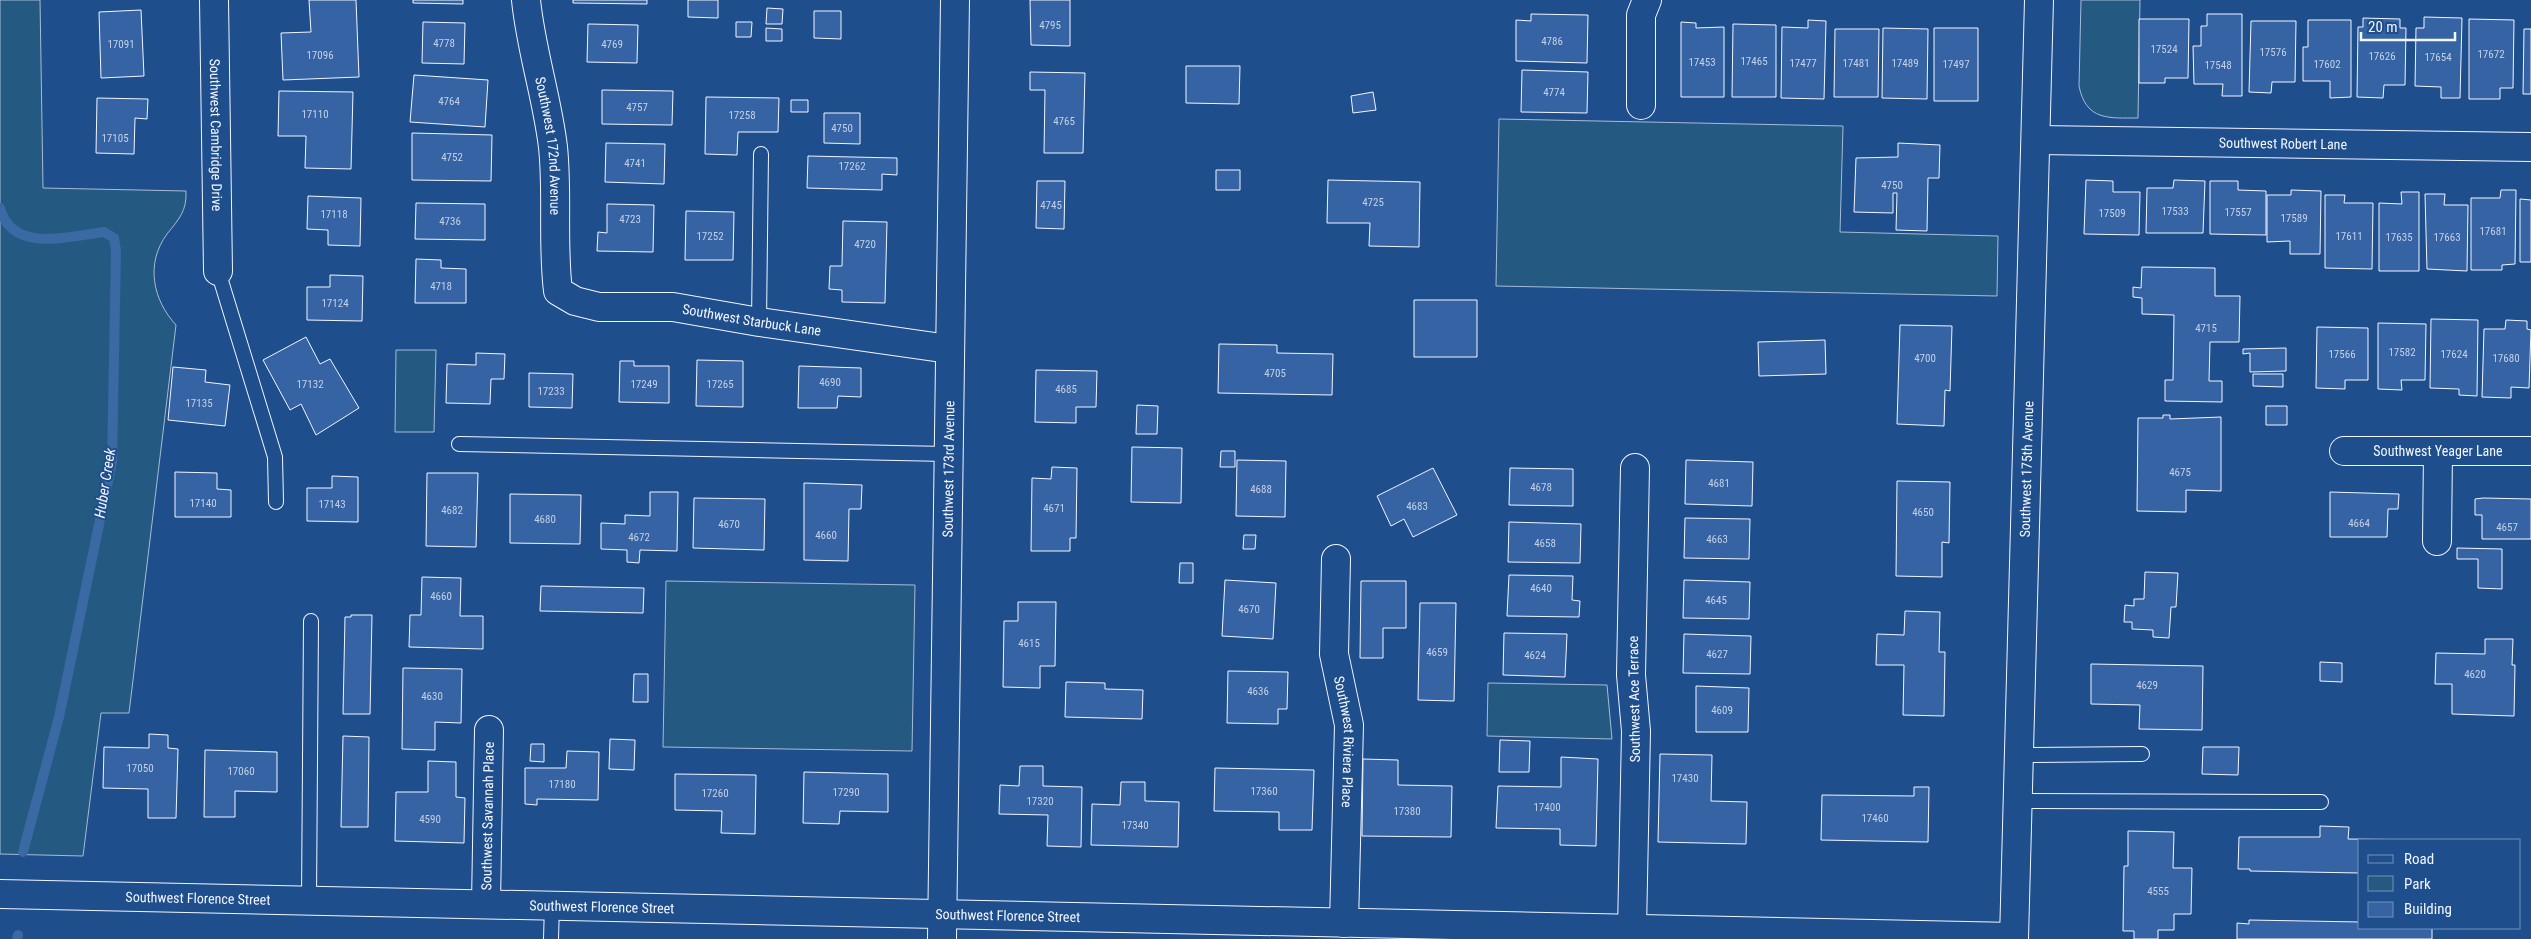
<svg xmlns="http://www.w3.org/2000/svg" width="2531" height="939" viewBox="0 0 2531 939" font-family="'Roboto Condensed',sans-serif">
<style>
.green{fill:#245a82;stroke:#a8bbd7}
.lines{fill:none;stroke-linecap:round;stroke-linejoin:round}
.stream{stroke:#3b69a3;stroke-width:10}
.building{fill:#3563a3;stroke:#f2f6ff}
.service-casing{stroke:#f2f6ff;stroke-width:16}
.minor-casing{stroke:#f2f6ff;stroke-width:30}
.service{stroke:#1f4e8c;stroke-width:14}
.minor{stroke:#1f4e8c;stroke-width:28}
.labels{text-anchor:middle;stroke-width:4;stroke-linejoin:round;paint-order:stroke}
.number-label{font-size:11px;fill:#c3d1e8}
.street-label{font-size:14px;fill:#f2f6ff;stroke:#1f4e8c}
.water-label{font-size:15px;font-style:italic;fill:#f2f6ff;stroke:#1f4e8c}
</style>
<rect width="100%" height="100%" fill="#1f4e8c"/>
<path class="green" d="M0 0H40L43 188 186 191C187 211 179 219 167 234 145 264 153 300 176 325L129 713H101L83 856 0 854Z
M2081 0H2140L2138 118C2109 118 2086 121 2079 86Z
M1499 119 1843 126 1840 232 1998 236 1997 296 1496 286Z
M396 350H436L434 432H395Z
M666 581 915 585 912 751 663 747Z
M1488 683 1607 685 1612 739 1487 736Z"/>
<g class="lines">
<path class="stream" d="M0 208C12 254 69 236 104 232L114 238 116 251 112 462 59 717 23 852
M17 939 18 935"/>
</g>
<path class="building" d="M309 0H356L359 77 283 80 281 33 311 32Z
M413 0H463V4L413 3Z
M573 0H647V4L573 3Z
M688 0H718V18L688 17Z
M1030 0H1070V46L1031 45Z
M767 8 783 9 782 24H766Z
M141 10 144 76 101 78 99 12Z
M814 11H841V39L814 38Z
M1531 14 1588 15 1587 63 1516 61V20L1531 21Z
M2207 14H2242V96H2222L2223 84H2194L2193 46H2201V26H2207Z
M2424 17 2462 18 2460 98H2441V87L2415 86 2416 28H2424Z
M2363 18 2400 19V28H2406L2405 85H2384L2383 98 2357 97 2358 27H2363Z
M2139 19H2189L2188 78H2165V83H2139Z
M2469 19 2514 20 2513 88H2500V99H2469Z
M1808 20 1826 21 1824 99 1781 98 1782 27 1808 28Z
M2308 20H2351V97L2330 98V81H2303V47H2308Z
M2251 21H2296L2295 82H2272L2271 93 2249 92Z
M423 22 465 23 464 64 422 63Z
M736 22H752L751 37H736Z
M1681 22 1696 23V28L1724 27V97H1681Z
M588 24 638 25 637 63 587 62Z
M1733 24 1776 25V97H1732Z
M766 28 782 29V41H766Z
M1883 28 1928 29 1927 99 1882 98Z
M1934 28H1978V101H1934Z
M1835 29H1879L1878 97H1834Z
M2524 29H2531V94H2523Z
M1186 66H1240L1239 104 1186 103Z
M1522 70 1588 72 1587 113 1521 112Z
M1030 72 1085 73 1083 153H1044L1045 90H1030Z
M414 75 488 80 485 127 410 122Z
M602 90 673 91 672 125 602 124Z
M279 91 353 92 351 169 305 168 306 136H278Z
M1373 92 1376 110 1353 113 1351 96Z
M706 97 779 98 778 132H738L737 155 705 154Z
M97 98 148 99 147 119 135 118 134 154 96 153Z
M791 100H808V112H791Z
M824 113H860V144L824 143Z
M412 133 492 135 491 181 412 180Z
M606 143 665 144 664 184 605 182Z
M1898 143 1940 145 1939 178H1928L1927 231 1896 230 1897 193H1893V213L1854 212 1856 158 1898 157Z
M808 156 897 158V175L882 174V190L807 188Z
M1216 170H1240V190H1216Z
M1328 180 1420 182 1419 247 1369 246 1370 223H1327Z
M2086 180 2113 181V192H2140L2139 235 2084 234Z
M2174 180 2205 181 2203 233H2146L2147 188H2173Z
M1037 181H1065L1064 229 1036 228Z
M2210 181H2238V190L2266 191V235L2210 234Z
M2291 190 2321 191 2320 254H2290V241L2267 242V195H2291Z
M2501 190H2516L2515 264 2502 265V270H2471V198H2500Z
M2401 192H2419V271H2379V203L2402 204Z
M2425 194H2445L2444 205H2468L2467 271 2427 269Z
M2325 195H2345L2344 203H2373L2372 269 2325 268Z
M308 196 361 198 360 246 328 245V230L307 229Z
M2520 199 2531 200V262H2520Z
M416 203 485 204V240L415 239Z
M607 204 654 205 653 252 597 251 598 232 607 233Z
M686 211 734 212 733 260H685Z
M843 221 887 222 885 303 842 302V290L829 289 830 266H842Z
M416 259 441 260V268L466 269V303H415Z
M2142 267 2215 268V296H2240L2239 342H2210L2209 381H2222V402L2165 401V380H2173L2174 315 2142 314V298L2133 297V287L2141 288Z
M330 275 363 276 362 321 307 320V287H330Z
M1414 300H1477V357H1414Z
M2431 319 2478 320 2477 396 2459 395V389L2430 388Z
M2506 320 2527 321V329L2531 330 2529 388 2511 387V398L2482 397 2484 329H2505Z
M2378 323 2426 324 2425 380H2401L2402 390 2378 389Z
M1900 325 1952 326 1950 391 1945 390 1944 426 1897 424Z
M2317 327 2368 328V380H2345V389L2316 388Z
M306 337 320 364 330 359 359 408 316 435 301 404 290 410 263 360Z
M1825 340 1826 374 1759 376 1758 342Z
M1219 344 1277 345V353L1333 354 1332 395 1218 393Z
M2286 348V371L2250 372V353L2243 354V349Z
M476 353 505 354 504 379H491L490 404 446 403 447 364 476 365Z
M697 360 743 361V407L696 406Z
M620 361H634V366H669V403L619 402Z
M799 366 861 368V397L838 396 837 408H798Z
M173 367 206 370 205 382 230 385 225 426 168 420Z
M1036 370 1097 371 1096 407H1076V423L1035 422Z
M529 373 573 374 572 408 529 407Z
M2253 374H2283V387L2253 386Z
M1137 405 1158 406 1157 434H1136Z
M2266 406H2287V425H2266Z
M2163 415H2170V419L2221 417V491L2186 490V512L2137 511 2138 418H2163Z
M1132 447 1182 448 1181 503 1131 502Z
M1221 451H1235V467H1220Z
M1237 460 1286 461 1285 517 1236 516Z
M1686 460 1753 462 1752 506 1685 504Z
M1052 467 1077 468 1076 538H1070V551H1031L1032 478 1051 479Z
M1433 468 1457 515 1413 537 1404 519 1391 526 1377 496Z
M1510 468 1573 469V506L1509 505Z
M175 472 217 473V489L231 490V517H175Z
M427 473H478L476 547 426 546Z
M332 476 358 477V522L307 521V488H332Z
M1897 481 1950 482 1949 543 1942 542V577L1896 576Z
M804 483 862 485 861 509H849L848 561 804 560Z
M650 492H678L677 551 640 550 639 563 627 562V550L601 549V523L625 524V515L650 516Z
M2330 492 2399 494 2398 509H2388L2387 537H2330Z
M510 494 581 495 580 544 510 543Z
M694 498 765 499 764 550 693 548Z
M2483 498 2531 499V539H2482V515H2475V499Z
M1685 518 1750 519 1749 559 1684 558Z
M1509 522 1581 524 1580 563 1508 562Z
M1244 535H1256L1255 549H1243Z
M2457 548 2502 549V589L2478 588V559H2457Z
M1180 563H1193V583H1179Z
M2145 572 2178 573 2176 607H2171L2169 638 2153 637V630L2132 629V622H2124L2125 605 2134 606V599H2144Z
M1509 575 1573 576 1572 600 1580 601 1579 617 1507 616Z
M422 577 461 578 460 616H483V649L409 647 410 615H421Z
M1225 580 1276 583 1273 639 1222 636Z
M1684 580 1750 582 1749 619 1683 618Z
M1361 581H1406V628H1383V658H1360Z
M541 586 644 588 643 613 540 611Z
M1018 602H1056L1055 666H1040V688L1003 687 1004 621H1018Z
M1420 603H1456L1454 701 1418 700Z
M1905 611 1940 612 1939 652H1945L1944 716 1903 715 1904 665H1876L1877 634 1904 635Z
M351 615H372L370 714H343L345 617H351Z
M1504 633 1567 634 1565 677 1503 675Z
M1684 634 1751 636 1750 674 1683 673Z
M2485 639H2513L2512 665H2515L2514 716 2452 714V684H2435L2436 653 2485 654Z
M2320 662 2342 663V682L2320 681Z
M2091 664 2203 666 2202 730 2139 729 2140 705 2091 704Z
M403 668 462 669 461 723 435 722V750L402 749Z
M1228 671 1288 672 1287 709H1278V724L1227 723Z
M634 674H648V702H633Z
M1066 682 1105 683V689L1143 690 1142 719 1065 717Z
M1696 686 1749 688 1748 732H1696Z
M149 734 168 735V748L178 749 176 818H148V789L103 788 104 747 149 748Z
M343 736 369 737 368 827H341Z
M610 739 635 740 634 770 609 769Z
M1500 740 1530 741 1529 772H1499Z
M531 744H544V762L530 761Z
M2203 747H2239L2238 775 2202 774Z
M205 750 277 752V792L235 791V817H204Z
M567 751 599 752 598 800 537 799V805L525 804V768H566Z
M1660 754 1712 755 1711 801 1747 802 1746 844 1658 842Z
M1561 757 1598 759 1596 846 1560 845V829L1496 828 1498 786 1561 787Z
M1363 759 1398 760V785L1452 786 1451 837 1362 836Z
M428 761 456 762V797L465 798 464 843 395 841 396 792H428Z
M1020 766H1043V786L1082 787 1081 847 1047 846 1048 815 999 814 1000 785 1019 786Z
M1215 768 1314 770 1312 830H1279V812L1214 811Z
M804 772 888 774V812L840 811 839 824 803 823Z
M675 774 756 775 755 834 721 833 722 811 675 810Z
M1121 782H1145V801L1179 802 1178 847 1091 845 1092 804 1120 805Z
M1914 787H1929L1928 842 1821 840 1822 795 1914 796Z
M2320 826 2349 827 2348 839 2431 840H2360V873L2250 871V869H2238L2239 837H2320Z
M2128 831 2174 832 2173 868H2192L2191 914H2174V930H2158V939H2134V931H2123L2124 866H2128Z
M2249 920 2360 922V928H2432V939H2237V923L2249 924Z"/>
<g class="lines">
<defs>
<path id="service" d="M218 271 275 457 276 502
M759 322 761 154
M459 444 947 454
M2019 755 2142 754
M2018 801 2321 802
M309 901 311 621
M551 939 552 905"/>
<g id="minor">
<path id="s1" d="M214 0 218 271"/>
<path id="s2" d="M526 0C531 50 547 97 553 147 558 195 552 243 558 291L575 301 599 307H673L759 322 949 349"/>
<path d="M1641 105V15L1647 0"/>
<path id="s3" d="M2037 140 2531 147"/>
<path id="s4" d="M2344 451H2531"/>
<path d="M2437 541 2438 451"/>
<path id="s5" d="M1336 559 1334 654 1349 725 1344 923"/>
<path id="s6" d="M0 894 2014 937"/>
<path id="s7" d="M486 904 489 730"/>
<path d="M1632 930 1636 731 1631 675 1635 468"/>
<path id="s8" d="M942 939 955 0"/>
<path id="s9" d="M2014 939 2039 0"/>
</g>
</defs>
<use href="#service" class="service-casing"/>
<use href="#minor" class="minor-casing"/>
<use href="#service" class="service"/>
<use href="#minor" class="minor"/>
</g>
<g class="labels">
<g class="number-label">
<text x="1050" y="29">4795</text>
<text x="1552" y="45">4786</text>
<text x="444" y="47">4778</text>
<text x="121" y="48">17091</text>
<text x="612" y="48">4769</text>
<text x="2164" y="53">17524</text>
<text x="2273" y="56">17576</text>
<text x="2491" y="58">17672</text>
<text x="320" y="59">17096</text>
<text x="2382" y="60">17626</text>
<text x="2438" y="61">17654</text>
<text x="1754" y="65">17465</text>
<text x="1702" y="66">17453</text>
<text x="1803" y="67">17477</text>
<text x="1856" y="67">17481</text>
<text x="1905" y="67">17489</text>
<text x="1956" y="68">17497</text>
<text x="2327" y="68">17602</text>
<text x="2218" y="69">17548</text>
<text x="1554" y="96">4774</text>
<text x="449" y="105">4764</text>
<text x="637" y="111">4757</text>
<text x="315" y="118">17110</text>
<text x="742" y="119">17258</text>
<text x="1064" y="125">4765</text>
<text x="842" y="132">4750</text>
<text x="115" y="142">17105</text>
<text x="452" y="161">4752</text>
<text x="635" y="167">4741</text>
<text x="852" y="170">17262</text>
<text x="1892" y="189">4750</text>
<text x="1373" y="206">4725</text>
<text x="1051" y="209">4745</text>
<text x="2175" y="215">17533</text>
<text x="2238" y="216">17557</text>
<text x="2112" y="217">17509</text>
<text x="334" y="218">17118</text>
<text x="2294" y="222">17589</text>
<text x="630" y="223">4723</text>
<text x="450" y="225">4736</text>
<text x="2493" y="235">17681</text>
<text x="710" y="240">17252</text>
<text x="2349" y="240">17611</text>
<text x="2399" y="241">17635</text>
<text x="2447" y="241">17663</text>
<text x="865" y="248">4720</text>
<text x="441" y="290">4718</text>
<text x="335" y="307">17124</text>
<text x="2206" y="332">4715</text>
<text x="2402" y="356">17582</text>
<text x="2342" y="358">17566</text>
<text x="2454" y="358">17624</text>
<text x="1925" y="362">4700</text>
<text x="2506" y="362">17680</text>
<text x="1275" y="377">4705</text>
<text x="830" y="386">4690</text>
<text x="310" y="388">17132</text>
<text x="644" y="388">17249</text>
<text x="720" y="388">17265</text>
<text x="1066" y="393">4685</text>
<text x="551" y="395">17233</text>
<text x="199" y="407">17135</text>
<text x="2180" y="476">4675</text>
<text x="1719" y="487">4681</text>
<text x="1541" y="491">4678</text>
<text x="1261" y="493">4688</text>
<text x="203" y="507">17140</text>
<text x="332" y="508">17143</text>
<text x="1417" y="510">4683</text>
<text x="1054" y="512">4671</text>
<text x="452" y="514">4682</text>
<text x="1923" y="516">4650</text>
<text x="545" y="523">4680</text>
<text x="2359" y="527">4664</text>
<text x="729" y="528">4670</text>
<text x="2507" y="531">4657</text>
<text x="826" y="539">4660</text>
<text x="639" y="541">4672</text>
<text x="1717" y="543">4663</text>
<text x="1545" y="547">4658</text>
<text x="1541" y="592">4640</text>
<text x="441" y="600">4660</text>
<text x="1716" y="604">4645</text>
<text x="1249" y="613">4670</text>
<text x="1029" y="647">4615</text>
<text x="1437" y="656">4659</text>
<text x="1717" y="658">4627</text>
<text x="1535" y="659">4624</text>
<text x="2475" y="678">4620</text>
<text x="2147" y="689">4629</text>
<text x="1258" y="695">4636</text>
<text x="432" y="700">4630</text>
<text x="1722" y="714">4609</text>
<text x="140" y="772">17050</text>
<text x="241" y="775">17060</text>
<text x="1685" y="782">17430</text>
<text x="562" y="788">17180</text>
<text x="1264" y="795">17360</text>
<text x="846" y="796">17290</text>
<text x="715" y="797">17260</text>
<text x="1040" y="805">17320</text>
<text x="1547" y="811">17400</text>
<text x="1407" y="815">17380</text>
<text x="1875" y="822">17460</text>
<text x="430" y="823">4590</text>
<text x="1135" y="829">17340</text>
<text x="2158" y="895">4555</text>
</g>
<g class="street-label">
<text dy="5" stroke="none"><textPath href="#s1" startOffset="135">Southwest Cambridge Drive</textPath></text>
<text dy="5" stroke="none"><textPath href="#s3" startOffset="246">Southwest Robert Lane</textPath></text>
<text dy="5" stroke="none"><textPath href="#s2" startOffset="148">Southwest 172nd Avenue</textPath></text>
<text dy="5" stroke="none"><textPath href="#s2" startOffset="492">Southwest Starbuck Lane</textPath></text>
<text dy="5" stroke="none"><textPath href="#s4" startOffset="94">Southwest Yeager Lane</textPath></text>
<text dy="5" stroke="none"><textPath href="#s8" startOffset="470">Southwest 173rd Avenue</textPath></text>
<text dy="5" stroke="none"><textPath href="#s9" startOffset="470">Southwest 175th Avenue</textPath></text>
<text transform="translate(1634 699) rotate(-91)" y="5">Southwest Ace Terrace</text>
<text dy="5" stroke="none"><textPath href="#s5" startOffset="184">Southwest Riviera Place</textPath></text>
<text dy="5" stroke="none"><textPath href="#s7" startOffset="88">Southwest Savannah Place</textPath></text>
<text dy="5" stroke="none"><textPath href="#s6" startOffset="198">Southwest Florence Street</textPath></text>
<text dy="5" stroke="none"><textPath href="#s6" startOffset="602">Southwest Florence Street</textPath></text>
<text dy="5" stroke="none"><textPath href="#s6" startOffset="1008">Southwest Florence Street</textPath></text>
</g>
<g class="water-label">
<text transform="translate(105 483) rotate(-81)" y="5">Huber Creek</text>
</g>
</g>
<rect x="2358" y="839" width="162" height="90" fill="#1f4e8c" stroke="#7391ba"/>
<rect x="2368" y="855" width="25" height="8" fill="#1f4e8c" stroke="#7391ba"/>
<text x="2404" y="864" font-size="15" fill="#f2f6ff">Road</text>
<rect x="2368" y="876" width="25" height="15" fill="#245a82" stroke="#7391ba"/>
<text x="2404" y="889" font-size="15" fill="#f2f6ff">Park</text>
<rect x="2368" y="902" width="25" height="15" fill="#3563a3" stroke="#7391ba"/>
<text x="2404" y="914" font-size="15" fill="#f2f6ff">Building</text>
<path d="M2361 32v8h94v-8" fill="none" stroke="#f2f6ff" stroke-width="2.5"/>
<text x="2368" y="32" font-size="15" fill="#f2f6ff" stroke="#1f4e8c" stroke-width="4" paint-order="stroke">20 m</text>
</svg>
